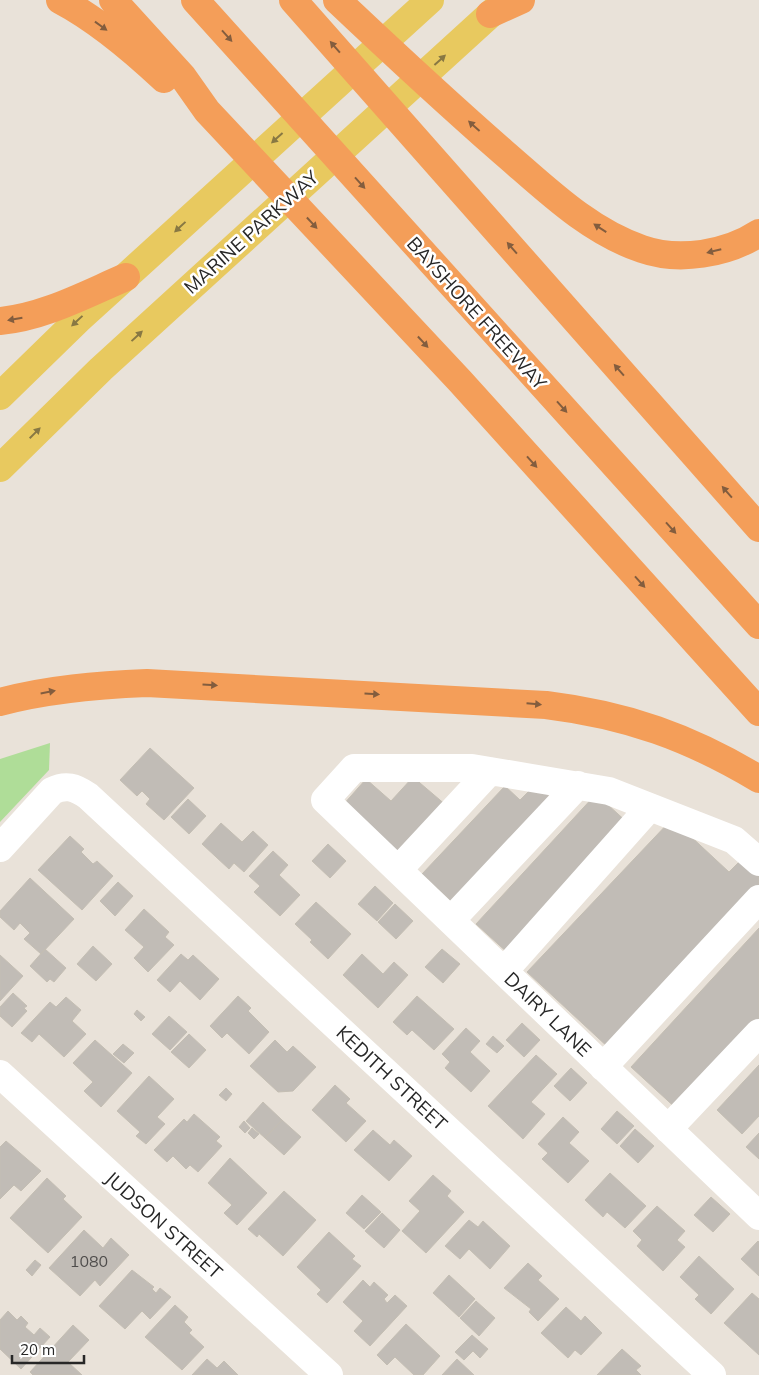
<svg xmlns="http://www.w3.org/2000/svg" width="759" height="1375" viewBox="0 0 759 1375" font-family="Mulish,sans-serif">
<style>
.green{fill:#afdd98}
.building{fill:#c1bcb6;stroke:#c4beb3}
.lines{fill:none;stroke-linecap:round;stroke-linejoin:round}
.minor{stroke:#fff;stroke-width:28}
.major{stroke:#e8c95f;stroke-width:28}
.highway{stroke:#f49e59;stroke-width:28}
.oneway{fill:#835d3e}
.oneway2{fill:#887843}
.labels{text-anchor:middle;stroke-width:5;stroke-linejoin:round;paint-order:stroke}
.number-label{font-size:16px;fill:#4e4c4b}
.street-label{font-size:19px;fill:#272727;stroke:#fff}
</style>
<rect width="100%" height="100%" fill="#e9e2d9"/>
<path class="green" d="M50 743 49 770 0 822V759Z"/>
<path class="building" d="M150 748 194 788 164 820 146 804 150 799 142 791 137 796 120 780Z
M413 777 447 806 403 857 343 805 366 779 391 801Z
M536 784 553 800 455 905 422 874 505 786 520 800Z
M596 794 629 824 509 954 476 924Z
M188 799 206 816 189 834 171 817Z
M672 819 729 872 745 856 759 869V890L610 1049 527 972Z
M221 823 242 842 253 831 268 845 244 872 234 863 229 869 202 844Z
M70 836 84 849 81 852 93 864 97 861 113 876 82 910 38 870Z
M328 844 346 861 330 878 312 861Z
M273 851 288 865 279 875 300 895 280 916 254 892 260 886 249 876Z
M30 878 74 919 41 954 24 939 30 933 20 923 14 930 0 917V911Z
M118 882 133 896 115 916 100 901Z
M375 886 393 903 377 921 358 904Z
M316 902 351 934 328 959 310 942 312 940 295 924Z
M395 904 413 921 396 939 378 922Z
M144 909 169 932 165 937 174 945 148 972 134 958 144 947 125 930Z
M759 928V1024L679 1111 631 1067Z
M93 946 112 964 96 981 77 964Z
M45 949 66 968 54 982 50 979 47 982 30 966Z
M442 949 460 964 443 983 425 967Z
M181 954 188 960 193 955 219 979 200 1000 180 981 170 992 157 980Z
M362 954 383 974 394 962 408 975 378 1008 343 975Z
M0 955 23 976 0 1001Z
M13 993 27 1006 24 1008 27 1011 12 1027 0 1016V1007Z
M238 996 251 1008 248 1011 269 1032 249 1054 227 1033 222 1038 210 1026Z
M417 996 454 1029 434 1050 412 1030 407 1035 393 1022Z
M66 997 81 1010 72 1021 86 1034 64 1057 39 1034 32 1042 21 1033 50 1002 56 1007Z
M137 1010 145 1017 141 1021 134 1014Z
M169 1016 187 1032 170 1050 152 1034Z
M522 1023 540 1040 524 1057 506 1040Z
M466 1028 480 1041 470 1052 490 1071 471 1092 445 1068 450 1062 442 1054Z
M189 1034 206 1050 189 1068 171 1052Z
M493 1036 504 1046 497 1053 486 1044Z
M95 1040 132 1073 101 1107 84 1091 93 1082 73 1063Z
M275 1040 287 1052 293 1046 316 1067 293 1091 278 1092 250 1066Z
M123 1044 134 1053 124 1063 113 1054Z
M536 1055 557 1074 531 1102 545 1114 523 1139 488 1106Z
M759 1065V1116L742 1134 717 1110Z
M571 1068 587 1083 570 1101 554 1086Z
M149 1076 174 1099 157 1117 165 1124 146 1144 136 1136 140 1132 117 1111Z
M335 1085 350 1099 346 1103 366 1121 346 1142 312 1110Z
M226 1088 232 1094 226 1101 219 1095Z
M263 1102 282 1120 265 1138 246 1121Z
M617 1111 634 1126 617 1144 601 1129Z
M194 1114 220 1137 216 1141 222 1146 198 1172 190 1165 186 1169 173 1156 167 1162 154 1150 184 1119 187 1122Z
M563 1117 579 1132 569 1143 589 1161 568 1183 542 1159 548 1153 538 1144Z
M282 1120 301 1137 284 1155 265 1138Z
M244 1121 250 1128 245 1133 239 1127Z
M252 1128 259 1134 254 1139 248 1133Z
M635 1129 654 1146 638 1163 620 1146Z
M373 1130 390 1145 394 1140 412 1156 389 1181 354 1150Z
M759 1133V1159L746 1147Z
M6 1141 41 1171 21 1191 14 1185 0 1199V1147Z
M230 1158 267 1193 237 1225 224 1213 232 1205 208 1183Z
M610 1173 646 1206 625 1228 607 1212 603 1217 585 1200Z
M433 1175 451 1191 447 1196 464 1212 426 1253 402 1231 420 1211 409 1201Z
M47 1178 66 1196 63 1199 82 1217 48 1253 10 1218Z
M284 1191 316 1220 283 1256 259 1234 257 1237 248 1229Z
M362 1195 381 1212 364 1229 346 1213Z
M711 1197 730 1214 713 1232 694 1215Z
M657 1206 685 1231 677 1240 685 1247 663 1271 637 1246 642 1240 633 1231Z
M382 1213 400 1230 384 1248 365 1231Z
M469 1220 478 1227 483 1221 510 1246 490 1269 469 1249 460 1259 445 1246Z
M84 1230 103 1248 111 1238 129 1255 100 1286 95 1280 80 1296 49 1268Z
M329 1232 355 1256 352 1259 361 1266 327 1303 317 1294 321 1290 297 1267Z
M758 1241 759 1242V1276L741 1259Z
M699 1256 734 1289 711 1314 695 1299 699 1295 680 1277Z
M35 1260 41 1265 32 1276 26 1270Z
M528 1263 542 1276 538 1280 559 1299 538 1321 529 1312 531 1309 504 1288Z
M132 1270 154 1287 152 1289 156 1293 160 1288 171 1297 150 1319 142 1311 125 1329 99 1306Z
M449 1275 475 1299 459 1317 433 1293Z
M363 1280 370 1287 374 1282 388 1295 384 1299 387 1303 395 1295 407 1306 370 1346 354 1331 363 1321 343 1302Z
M752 1293 759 1299V1355L724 1323Z
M476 1301 495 1318 479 1336 460 1318Z
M175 1305 188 1317 184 1322 192 1330 189 1333 204 1347 182 1370 145 1337Z
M566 1307 581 1321 585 1316 602 1333 581 1355 575 1350 568 1358 541 1333Z
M8 1311 17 1320 21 1316 28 1323 25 1327 34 1335 40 1328 50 1337 21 1369 0 1349V1320Z
M406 1324 440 1356 423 1375H414L395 1357 387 1365 377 1355Z
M73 1325 89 1340 68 1362 82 1375H33L30 1372Z
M472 1335 488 1349 480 1358 473 1351 464 1360 455 1352Z
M622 1349 641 1366 636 1370 641 1375H597Z
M207 1359 217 1368 224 1361 238 1375H192Z
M457 1359 474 1375H442Z"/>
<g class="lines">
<path class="minor" d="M0 848 52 791C66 784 75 787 88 796L712 1375
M759 862 734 840 609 791 472 768H354L325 800 759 1216
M398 870 490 771
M451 920 578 785
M504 971 650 807
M603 1067 759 899
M0 1074 329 1375
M668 1129 759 1033"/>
<path class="major" d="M0 396 78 320 430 0
M0 468 101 369 506 0"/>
<path class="highway" d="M60 0C98 20 132 49 164 79
M113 0 183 77 207 111 460 381 759 712
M195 0 759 625
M293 0 759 528
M337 0C392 52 446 102 503 152 545 188 588 231 642 249 679 262 727 254 759 233
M490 14 521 0
M0 321C44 317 86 294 126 277
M0 702C48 689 98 685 147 683L546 705C627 715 689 737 759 779"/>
</g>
<defs><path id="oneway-solid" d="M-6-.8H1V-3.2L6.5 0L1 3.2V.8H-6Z" transform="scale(1.25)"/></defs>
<g class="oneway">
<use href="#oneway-solid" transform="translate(101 26) rotate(36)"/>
<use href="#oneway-solid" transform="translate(227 36) rotate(48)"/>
<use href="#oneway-solid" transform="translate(335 47) rotate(-131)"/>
<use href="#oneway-solid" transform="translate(474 126) rotate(-138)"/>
<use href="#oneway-solid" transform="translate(360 183) rotate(48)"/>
<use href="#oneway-solid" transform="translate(312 223) rotate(47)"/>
<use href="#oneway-solid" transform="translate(600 228) rotate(-147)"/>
<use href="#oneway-solid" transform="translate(512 248) rotate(-131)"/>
<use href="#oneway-solid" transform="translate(714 251) rotate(166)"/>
<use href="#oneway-solid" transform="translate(15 319) rotate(170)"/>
<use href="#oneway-solid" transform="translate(423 342) rotate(47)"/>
<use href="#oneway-solid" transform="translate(619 370) rotate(-131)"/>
<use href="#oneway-solid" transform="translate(562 407) rotate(48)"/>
<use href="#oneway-solid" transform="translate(532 462) rotate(48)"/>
<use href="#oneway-solid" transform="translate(727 492) rotate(-131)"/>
<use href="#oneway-solid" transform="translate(671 528) rotate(48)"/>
<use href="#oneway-solid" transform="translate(640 582) rotate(48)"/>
<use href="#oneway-solid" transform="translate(210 685) rotate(3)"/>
<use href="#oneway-solid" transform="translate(48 692) rotate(-11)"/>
<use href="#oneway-solid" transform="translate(372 694) rotate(3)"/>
<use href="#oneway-solid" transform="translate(534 704) rotate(5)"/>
</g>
<g class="oneway2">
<use href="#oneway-solid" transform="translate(440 60) rotate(-42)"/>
<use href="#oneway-solid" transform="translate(277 138) rotate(138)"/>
<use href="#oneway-solid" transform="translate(180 227) rotate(137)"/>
<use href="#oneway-solid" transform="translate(77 321) rotate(137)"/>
<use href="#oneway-solid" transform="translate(137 336) rotate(-43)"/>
<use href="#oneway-solid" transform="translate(35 433) rotate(-45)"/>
</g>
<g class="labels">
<g class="number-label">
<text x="89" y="1267">1080</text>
</g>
<g class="street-label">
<text transform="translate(251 232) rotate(-42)" y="7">MARINE PARKWAY</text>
<text transform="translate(477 313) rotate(48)" y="7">BAYSHORE FREEWAY</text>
<text transform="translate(548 1014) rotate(44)" y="7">DAIRY LANE</text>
<text transform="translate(392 1078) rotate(43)" y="7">KEDITH STREET</text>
<text transform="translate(164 1225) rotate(42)" y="7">JUDSON STREET</text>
</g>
</g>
<path d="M12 1355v8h72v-8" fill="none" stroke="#272727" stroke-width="2.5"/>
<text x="20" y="1355" font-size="15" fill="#272727" stroke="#ffffff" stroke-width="4" paint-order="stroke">20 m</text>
</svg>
